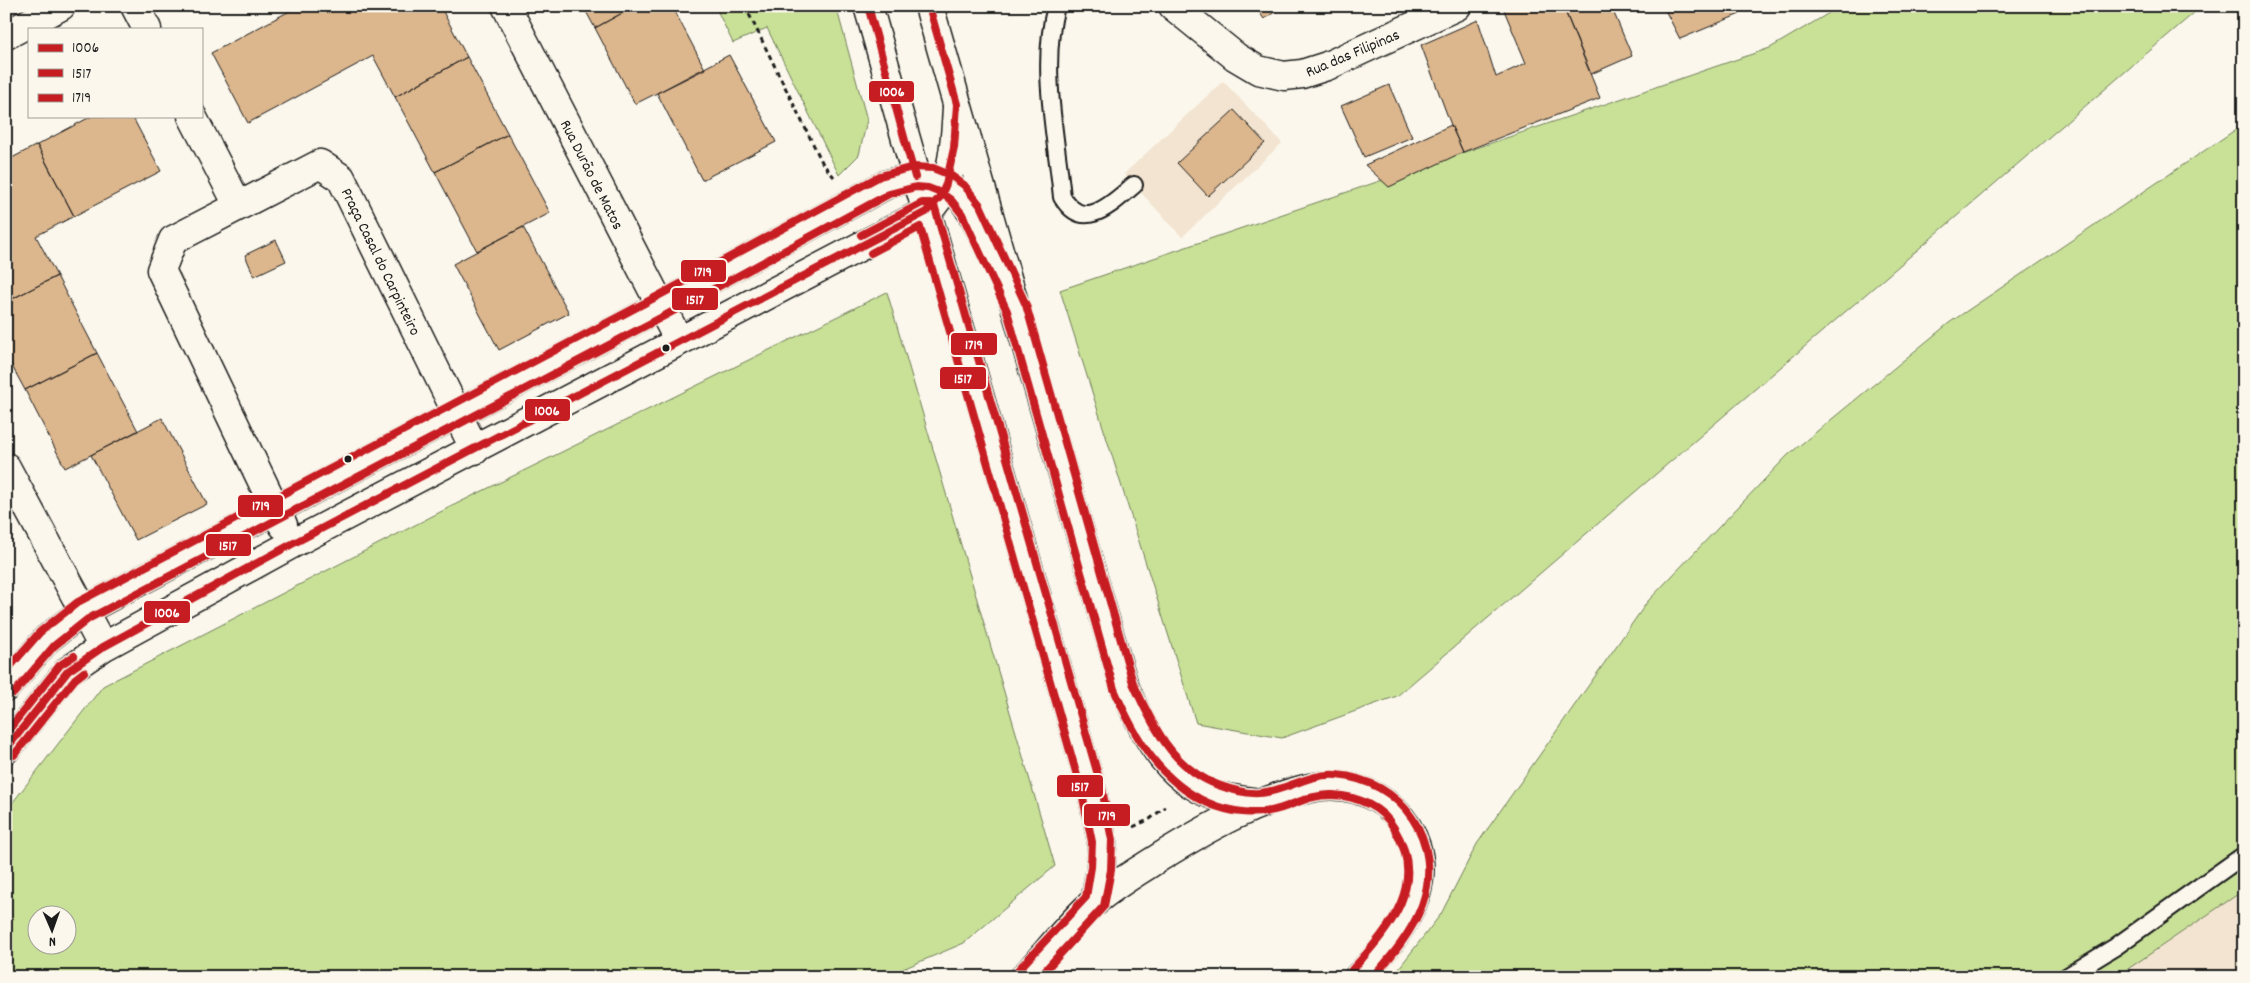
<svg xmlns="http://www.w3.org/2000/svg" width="2250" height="983" viewBox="0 0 2250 983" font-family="Dekko,sans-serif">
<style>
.built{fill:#f2e4d0}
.green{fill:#c8e197;stroke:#727e5a;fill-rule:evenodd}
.building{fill:#dcb68d;stroke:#1c1c1c}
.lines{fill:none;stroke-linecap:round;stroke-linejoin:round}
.lane-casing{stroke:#1c1c1c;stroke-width:20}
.street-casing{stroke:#1c1c1c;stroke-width:31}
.secondary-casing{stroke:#1c1c1c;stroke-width:31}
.path{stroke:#1c1c1c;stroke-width:3;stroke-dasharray:5 4;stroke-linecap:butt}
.lane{stroke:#fbf7ec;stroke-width:16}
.street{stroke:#fbf7ec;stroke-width:28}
.secondary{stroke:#fbf7ec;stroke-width:28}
.bus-1-casing{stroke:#fbf7ec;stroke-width:11}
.bus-2-casing{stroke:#fbf7ec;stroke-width:11}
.bus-3-casing{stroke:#fbf7ec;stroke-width:11}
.bus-1{stroke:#c61d23;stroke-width:8}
.bus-2{stroke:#c61d23;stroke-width:8}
.bus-3{stroke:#c61d23;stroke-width:8}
.bus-dot{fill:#1c1c1c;stroke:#fbf7ec;stroke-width:2}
.labels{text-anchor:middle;stroke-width:4;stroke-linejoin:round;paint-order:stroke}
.street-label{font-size:16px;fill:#1c1c1c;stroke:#fbf7ec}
.line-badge{stroke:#fbf7ec;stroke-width:2}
.badge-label{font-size:14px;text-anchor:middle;font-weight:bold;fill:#fff}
</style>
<rect width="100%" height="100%" fill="#fbf7ec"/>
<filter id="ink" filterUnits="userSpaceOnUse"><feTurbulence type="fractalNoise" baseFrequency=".02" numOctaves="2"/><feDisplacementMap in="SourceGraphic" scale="10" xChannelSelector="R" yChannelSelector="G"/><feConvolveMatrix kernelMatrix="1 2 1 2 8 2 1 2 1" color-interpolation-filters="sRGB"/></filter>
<g filter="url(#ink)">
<path class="built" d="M1223 81 1282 143 1182 237 1124 174Z
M2244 890V977H2116L2176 934Z"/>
<path class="green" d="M715 6H836L867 120 859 155 839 175 767 28 733 43Z
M1841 6H2202L1397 696 1282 738 1196 723 1060 290 1770 48Z
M2244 124V890L2116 977H1392L1441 914 1477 844 1648 601 1788 455 1949 323Z
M887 292 1055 866 964 943 884 977H6V811L103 686 450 507ZM38 916H68V946H38Z"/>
<path class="building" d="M299 6H440L467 57 395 97 373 56 248 123 211 53Z
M583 6H635L595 28Z
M635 6H672L705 69 635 104 595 28Z
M1255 6H1284L1264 19Z
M1513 6H1563L1600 98 1463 152 1451 125 1421 45 1478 20 1496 77 1526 63 1504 10Z
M1563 6H1611L1632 56 1591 74Z
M1663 6H1737L1740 14 1680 39Z
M729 55 776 142 702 180 657 93Z
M467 57 508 134 435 172 395 97Z
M1389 85 1412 137 1364 157 1341 106Z
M1234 110 1265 143 1208 196 1177 163Z
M92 116H132L161 171 74 216 37 145Z
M1451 125 1463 152 1389 187 1365 165Z
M508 134 550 213 477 251 435 172Z
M37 145 74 216 36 236 57 276 6 302V161Z
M523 227 569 313 499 350 453 264Z
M276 240 286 261 254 276 245 255Z
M57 276 97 353 25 390 6 355V302Z
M97 353 138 431 65 468 25 390Z
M162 418 207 504 136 540 91 455Z"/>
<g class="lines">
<defs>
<path id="lane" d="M1056 6C1040 67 1056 135 1062 197 1084 233 1111 204 1134 185
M2066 977 2115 947 2244 855"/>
<path id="street" d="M135 6 147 29
M506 6 679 341
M1173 6 1236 57 1258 70 1284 76 1302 74 1327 66 1457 6
M6 35 61 6
M192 116 238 205
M6 467 103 647
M283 525 161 270 173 240 320 164 341 178 475 450
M6 687 47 639 83 611 661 306 885 185C954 162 967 201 992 254
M6 749 68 671 103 647 292 544 926 212C954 190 955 140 957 107"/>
<path id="secondary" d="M868 6 1092 791 1102 841 1101 868 1095 902
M929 6 1124 686C1143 730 1164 778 1214 795 1228 799 1245 801 1260 803
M1025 977C1048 952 1069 924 1094 902 1114 885 1138 871 1160 857 1207 828 1256 800 1310 788 1372 773 1435 828 1416 893 1406 926 1382 952 1359 977"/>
</defs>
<use href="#lane" class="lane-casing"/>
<use href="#street" class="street-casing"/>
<use href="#secondary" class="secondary-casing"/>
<path class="path" d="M745 6 823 164 834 177
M1133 827 1150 819 1165 807"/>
<use href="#lane" class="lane"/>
<use href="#street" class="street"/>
<use href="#secondary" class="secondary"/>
<defs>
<path id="bus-1" d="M868 6 915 177
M6 749 68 671 103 647 292 544 926 212 941 196 946 184 954 148 957 104 929 6"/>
<path id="bus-2" d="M871 253 920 227 1082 793 1092 842 1091 867 1086 897 1018 970
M14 693 54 646 88 619 666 315 889 194 916 187 928 188 941 193 951 200 962 214 1007 311 1114 689C1134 736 1159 781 1208 803 1231 813 1258 816 1282 808 1299 802 1315 794 1333 795 1357 796 1382 807 1394 828 1429 885 1389 928 1352 970
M14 755 75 679 84 672"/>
<path id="bus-3" d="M861 235 922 203H930L935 208 1102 789 1112 840 1111 870 1104 906 1039 977
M6 671 40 632 78 602 656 297 880 176 913 167 933 168 950 175 964 185 980 205 1026 305 1133 683C1152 724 1172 768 1218 785 1229 789 1246 794 1259 793 1285 792 1307 773 1336 775 1402 780 1445 842 1422 905 1412 932 1392 956 1373 977
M6 733 60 665 74 656"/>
</defs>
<use href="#bus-1" class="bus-1-casing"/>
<use href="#bus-2" class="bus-2-casing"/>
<use href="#bus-3" class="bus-3-casing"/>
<use href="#bus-1" class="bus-1"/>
<use href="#bus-2" class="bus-2"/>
<use href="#bus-3" class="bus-3"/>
</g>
</g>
<g class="bus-dot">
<circle cx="666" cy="348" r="4.5"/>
<circle cx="348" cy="459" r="4.5"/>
</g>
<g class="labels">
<g class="street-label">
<text transform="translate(1352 52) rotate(-23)" y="6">Rua das Filipinas</text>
<text transform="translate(593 174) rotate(63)" y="6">Rua Durão de Matos</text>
<text transform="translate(382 261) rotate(64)" y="6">Praça Casal do Carpinteiro</text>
</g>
</g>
<g class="line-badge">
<rect x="868" y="80" width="47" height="23" rx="5" fill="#c61d23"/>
<rect x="680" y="259" width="47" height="24" rx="5" fill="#c61d23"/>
<rect x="671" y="287" width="48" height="24" rx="5" fill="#c61d23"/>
<rect x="950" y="332" width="48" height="24" rx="5" fill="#c61d23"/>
<rect x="939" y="366" width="48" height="24" rx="5" fill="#c61d23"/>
<rect x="524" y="398" width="47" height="24" rx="5" fill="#c61d23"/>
<rect x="237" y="494" width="47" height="24" rx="5" fill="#c61d23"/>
<rect x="205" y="533" width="47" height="24" rx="5" fill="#c61d23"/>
<rect x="143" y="600" width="48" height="24" rx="5" fill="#c61d23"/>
<rect x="1056" y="774" width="48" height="24" rx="5" fill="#c61d23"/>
<rect x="1083" y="803" width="48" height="24" rx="5" fill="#c61d23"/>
</g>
<g class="badge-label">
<text x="892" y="96">1006</text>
<text x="703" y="276">1719</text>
<text x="695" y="304">1517</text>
<text x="974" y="349">1719</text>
<text x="963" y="383">1517</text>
<text x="547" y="415">1006</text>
<text x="261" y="510">1719</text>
<text x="228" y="550">1517</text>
<text x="167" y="617">1006</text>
<text x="1080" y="791">1517</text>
<text x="1107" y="820">1719</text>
</g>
<rect width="2250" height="983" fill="none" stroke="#fbf7ec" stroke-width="25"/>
<rect x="12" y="12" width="2225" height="958" fill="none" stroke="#1c1c1c" stroke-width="2" filter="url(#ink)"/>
<rect x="28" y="28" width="175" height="90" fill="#fbf7ec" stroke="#a29f99"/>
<rect x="38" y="44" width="25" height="8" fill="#c61d23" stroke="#a29f99"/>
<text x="72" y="52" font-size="15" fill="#1c1c1c">1006</text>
<rect x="38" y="69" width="25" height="8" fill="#c61d23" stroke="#a29f99"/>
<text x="72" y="78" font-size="15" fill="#1c1c1c">1517</text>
<rect x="38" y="94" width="25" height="8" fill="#c61d23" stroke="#a29f99"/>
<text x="72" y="102" font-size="15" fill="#1c1c1c">1719</text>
<g transform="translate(52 930) rotate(178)"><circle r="24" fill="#fbf7ec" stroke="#a29f99"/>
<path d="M0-4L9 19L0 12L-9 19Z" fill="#1c1c1c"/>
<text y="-8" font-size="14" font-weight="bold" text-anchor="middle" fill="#1c1c1c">N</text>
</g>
</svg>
